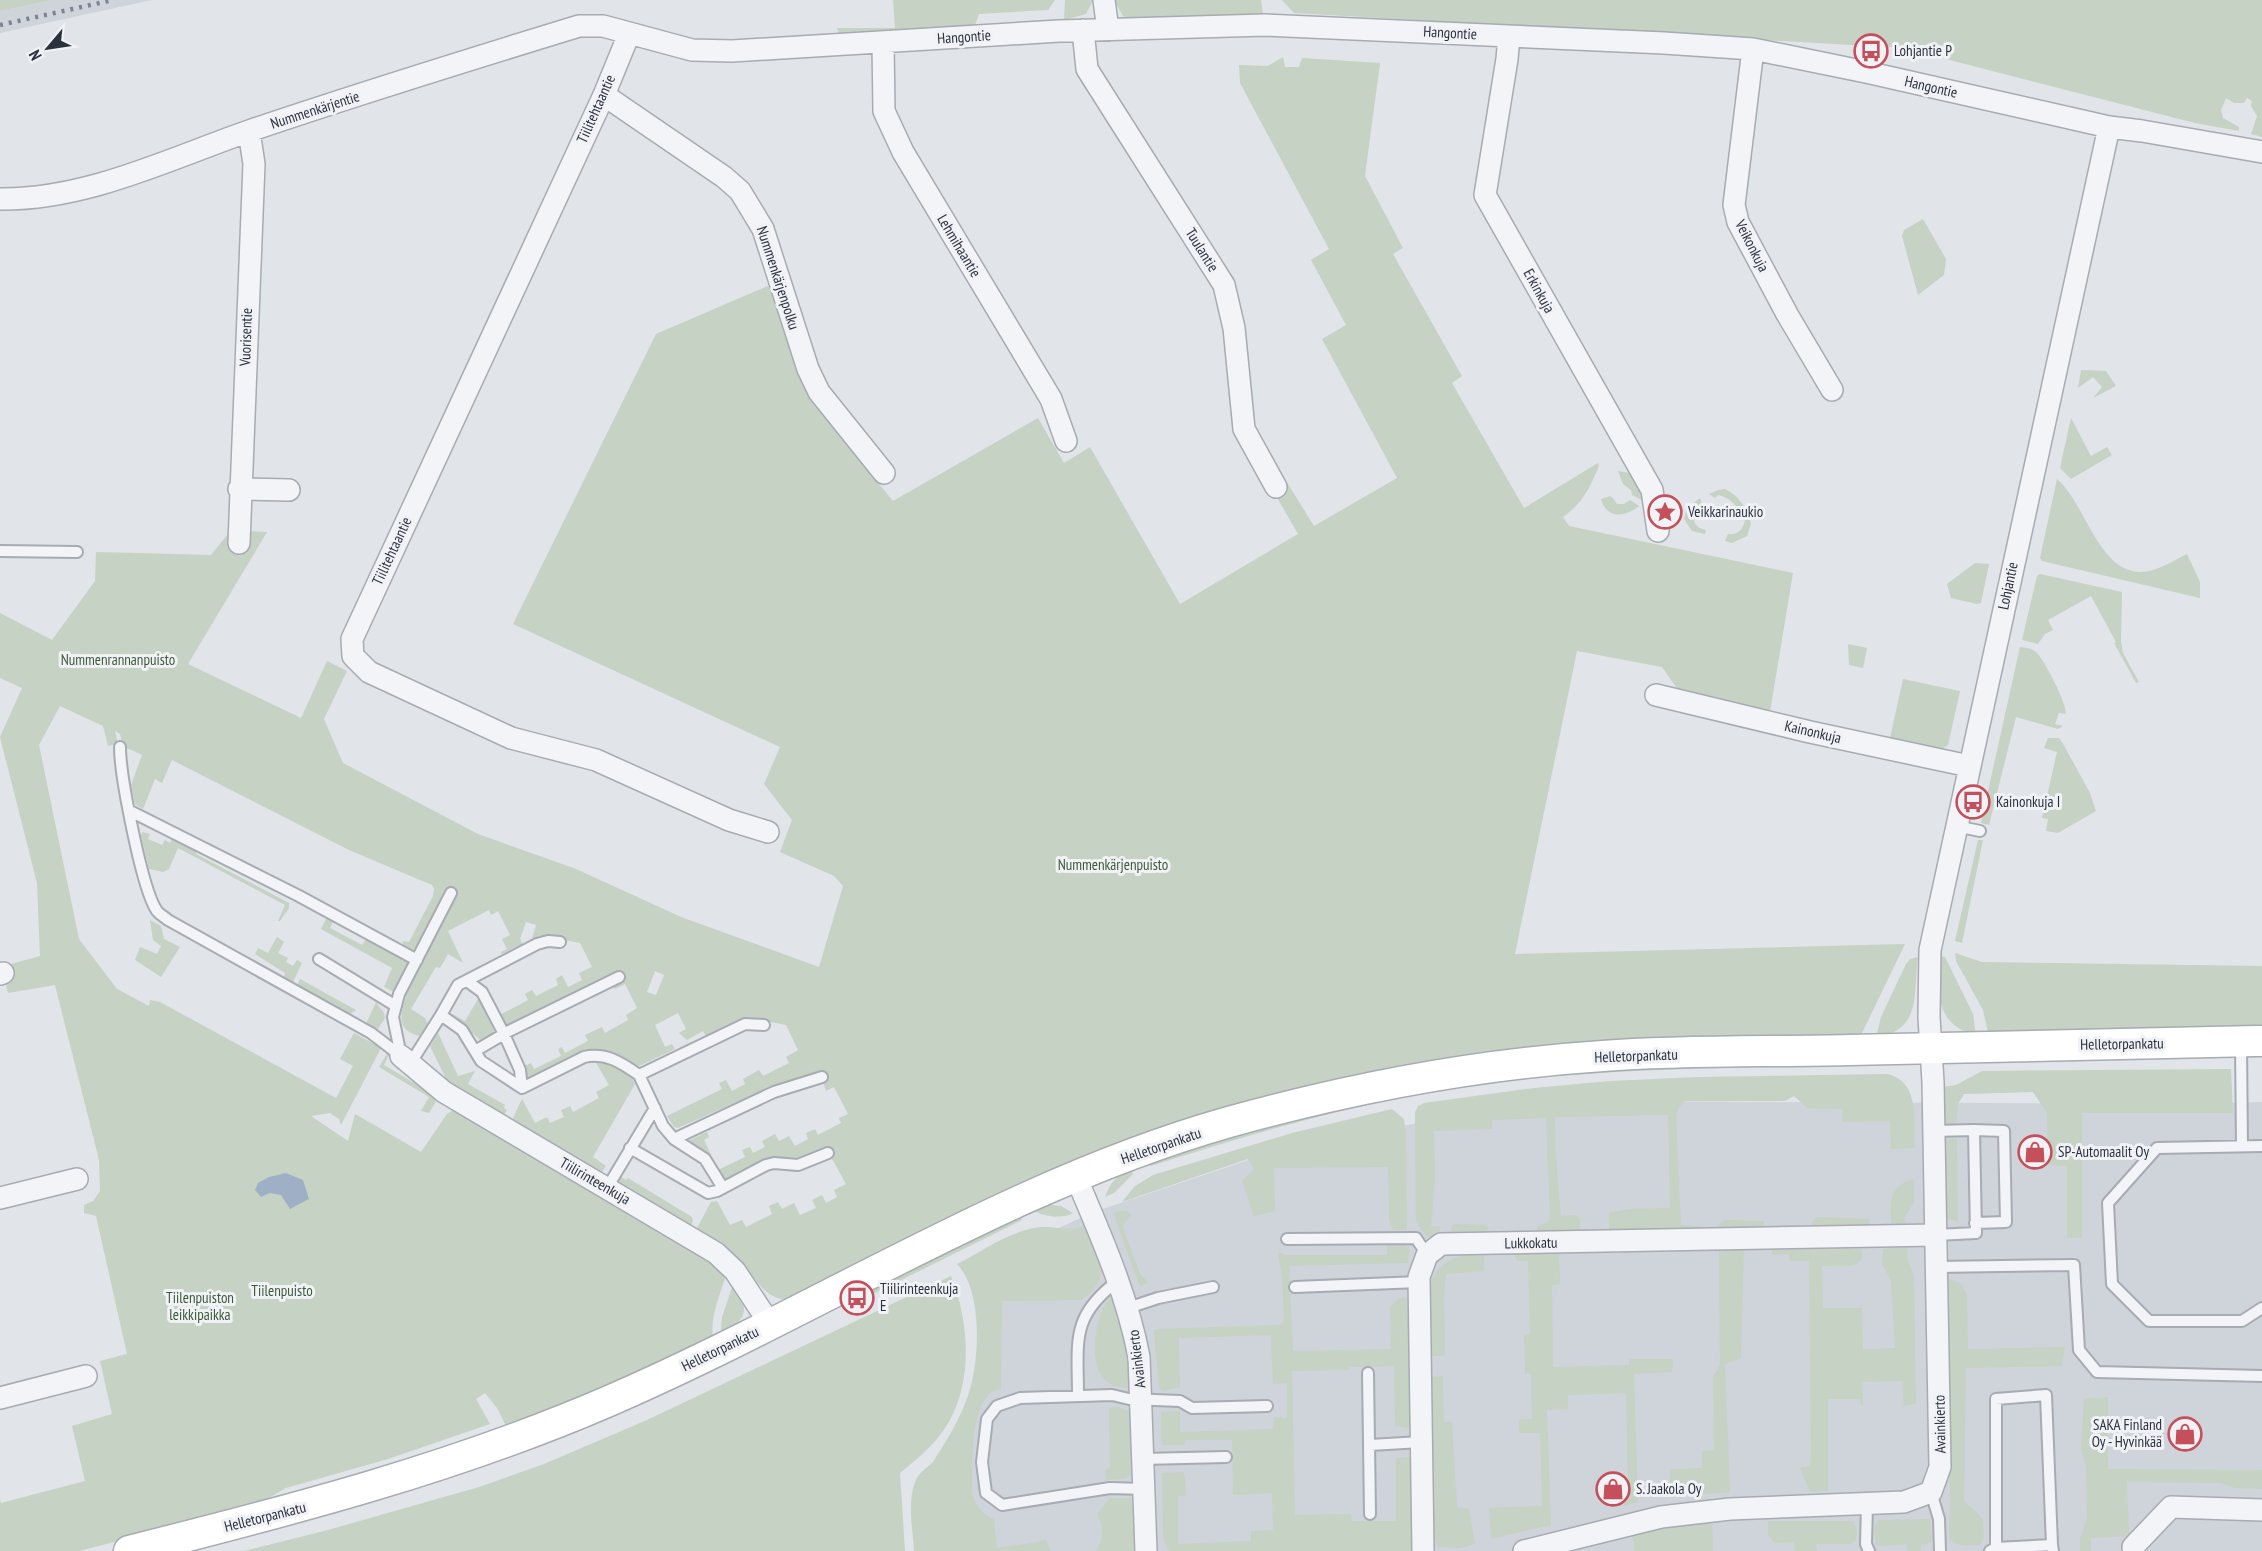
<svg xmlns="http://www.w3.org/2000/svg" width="2262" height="1551" viewBox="0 0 2262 1551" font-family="'PT Sans Narrow',sans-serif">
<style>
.built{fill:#cfd3da}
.green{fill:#c6d2c3;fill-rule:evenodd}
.water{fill:#9fb0c6}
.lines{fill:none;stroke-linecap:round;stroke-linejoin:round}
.lane-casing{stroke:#a7abb2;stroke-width:14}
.street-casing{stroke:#a7abb2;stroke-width:24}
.secondary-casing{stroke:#a7abb2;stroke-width:33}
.lane{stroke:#f3f4f7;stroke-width:10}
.street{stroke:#f3f4f7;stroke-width:21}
.secondary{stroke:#fff;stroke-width:30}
.rail{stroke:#7c8391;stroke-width:4.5;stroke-dasharray:3 6;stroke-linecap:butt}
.labels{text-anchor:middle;stroke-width:6;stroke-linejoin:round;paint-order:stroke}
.street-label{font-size:15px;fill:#2b313f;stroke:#f0f2f6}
.poi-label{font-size:15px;fill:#2b313f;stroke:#f0f2f6;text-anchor:start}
.park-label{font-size:15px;fill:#3d5939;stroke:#f0f2f6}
</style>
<rect width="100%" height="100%" fill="#e1e4e8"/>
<path class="built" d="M53 0H152L0 33V11Z
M1559 1101 2195 1104 2262 1102V1551H948L944 1467 987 1368 988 1286 1044 1235 1091 1213 1305 1141Z"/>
<path class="green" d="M0 0H53L0 11Z
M893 0H1055L1048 10 979 14 975 25 956 30 840 38 837 28H895Z
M1065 0H1093L1086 14 1064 20Z
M1114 0H1261L1263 14 1139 21 1123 16Z
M1282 0H2262V137L2251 134 2257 116 2251 106 2252 101 2247 98 2244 103H2234L2226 98 2221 110 2223 118 2239 127V131L2195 123 1903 48 1294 13Z
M1283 57 1285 67H1299L1302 58 1380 63 1365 176 1403 248 1393 254 1462 376 1452 383 1524 508 1598 463 1599 466C1590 487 1583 503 1563 517L1569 526 1793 573 1770 712 1681 694 1662 667 1577 651 1515 954 1905 944 1862 1033V1038L1447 1062 946 1219 789 1300C763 1299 755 1277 740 1260 728 1248 710 1239 696 1230L711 1202 717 1201 730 1225 742 1220 746 1227 772 1214 769 1206 778 1202 782 1209 794 1203 800 1215 816 1208 812 1200 822 1195 826 1203 837 1197 834 1190 846 1184 826 1148 801 1158 773 1157 724 1181 706 1153 690 1144V1140L707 1132 709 1137 704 1140 718 1170 745 1157 742 1150 750 1147 753 1153 765 1147 762 1141 775 1134 779 1141 789 1136 795 1146 808 1139 806 1133 815 1129 818 1135 841 1123 839 1118 848 1114 834 1087 826 1091 820 1073 774 1085 678 1128 674 1127 667 1116 722 1089 719 1083 726 1080 732 1091 745 1084 743 1079 759 1070 763 1076 789 1063 786 1057 798 1050 786 1025 750 1018 742 1019 706 1036 703 1031 687 1040 679 1033 686 1029 678 1013 655 1025 665 1047 672 1044 675 1049 639 1066 605 1052H587L531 1079 528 1077 524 1066 531 1063 534 1069 561 1056 558 1049 562 1047 565 1053 588 1041 585 1035 602 1027 605 1033 628 1020 626 1015 637 1008 625 984 615 989 612 985 617 972 506 1026 498 1016 528 1000 525 994 532 990 536 996 558 985 556 979 562 975 568 987 582 980 579 973 592 967 580 943 544 936 531 942 536 925 526 922 520 939 524 946 517 949 515 947 502 954 501 952 507 949 502 939 510 935 498 911 491 915 489 910 448 931 463 963 448 954 440 968 436 967 411 1009 425 1018 428 1024 419 1036C412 1034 403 1030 402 1022 397 999 442 921 455 896L447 890 416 949 414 950 403 945V941L409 942 433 896 434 889 432 885 349 850 172 760 162 783 155 779 143 809 135 804 131 785 142 755 123 746 120 734 115 731 118 744 108 746 103 726 60 706 39 745 79 939 117 989 149 1006 150 1000 160 1002 336 1098 353 1066 340 1059 354 1033 381 1048 341 1125 339 1119 330 1113 311 1116 348 1141 355 1114 421 1152 447 1114 455 1109 706 1256 726 1276C719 1297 710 1317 713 1339L638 1376 507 1428 497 1408 485 1393 476 1399 490 1424 388 1459 286 1488 255 1506 79 1551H0V1500L1 1503 85 1481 72 1426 112 1414 100 1361 127 1354 96 1216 84 1213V1205L93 1201 100 1191 99 1160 55 985 8 993C5 984 7 976 4 966L40 956 37 883 0 737 22 688 0 678V613L52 640 95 581 96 552 211 555 231 530 267 532 188 664 301 718 327 661 347 671 324 719 343 763 478 834 576 869 681 917 819 967 843 886 834 876 780 852 792 820 764 784 780 747 513 624 656 334 770 285 811 401 893 501 1038 418 1064 463 1090 447 1180 604 1298 534 1272 489 1286 481 1314 526 1397 478 1322 339 1346 325 1311 260 1329 249 1240 83 1239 65 1268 66ZM655 971 664 975 656 995 647 992Z
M1923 219 1946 259 1944 275 1918 295 1902 236 1904 230Z
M2081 370 2106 371 2116 386 2093 398 2102 387 2093 377 2078 388Z
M2071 418 2091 456 2107 447 2112 455 2071 479 2060 468Z
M1618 471 1630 473 1644 492 1642 500 1632 495 1631 490 1623 484Z
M2057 479C2088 506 2100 581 2149 571 2162 568 2175 560 2187 554L2200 582V598L2042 561 2040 558Z
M1725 489C1739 495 1748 510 1751 524L1747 536 1732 543 1725 541 1728 534C1738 535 1743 530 1745 520 1741 509 1730 497 1718 495L1715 498 1709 494 1718 490Z
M1611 496 1617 504H1624L1630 500 1639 506C1626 517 1607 520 1601 499Z
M1700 498 1702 503 1694 511C1691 521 1696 528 1706 530L1705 534 1692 531 1684 519 1687 508Z
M1975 563 1989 564 1981 603 1977 604 1951 598 1947 584Z
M2040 574 2122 592 2121 641 2123 653 2139 682 2136 683 2114 643 2116 642 2091 596 2048 620 2053 630 2045 634 2038 644 2022 640 2037 576Z
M1848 644 1867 648 1863 668 1849 665Z
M2020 647C2027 648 2033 648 2038 654 2046 664 2066 702 2066 714L2059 713 2055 724 2063 726 2058 729 2016 717 1989 825 1981 823Z
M1903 679 1960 691 1948 745 1940 750 1890 738Z
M2048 738H2059L2062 742 2090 793 2096 811 2058 833 2046 831 2048 819 2042 818 2057 752 2044 748Z
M142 832 150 834 148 839 162 845 165 840 170 843 173 837 197 850 196 854 289 903V908L280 921H278L285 905 178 848 169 869 163 872 149 869 141 836Z
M1978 840H1983L1962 943 1955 941Z
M328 915 334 919 330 928 362 945 368 937 406 960 408 963 394 992 384 987 392 968 321 929Z
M150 920 161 926 164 939 180 947 161 977 135 960 140 947 157 954 161 946 153 940Z
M277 937 284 942 278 953 288 958 286 962 293 966 297 960 302 963 292 984 283 980 285 973 255 954 258 948 268 953Z
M1955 953 1982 962 2262 966V1031L1989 1037 1983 1010 1956 961Z
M1941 956 1945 957 1973 1014 1976 1036C1935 1023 1939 997 1939 960Z
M1918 957C1913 991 1923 1031 1876 1037L1881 1017 1906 964 1910 959Z
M300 979 356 1010 349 1015 297 986Z
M478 999 482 1002 495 1033 481 1041 451 1013 465 1021Z
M376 1002 384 1013 385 1018 378 1029 366 1024Z
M438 1033 458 1076 475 1071 468 1084 505 1105 504 1108 507 1110 503 1117 450 1087 430 1046Z
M388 1052 390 1053 384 1065 436 1096 435 1103 429 1113 421 1111 429 1097 379 1067Z
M595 1061C611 1062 629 1068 635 1084L593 1157 606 1166 600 1174 512 1123V1120L522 1099 535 1123 547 1117 550 1123 564 1117 561 1110 570 1106 573 1112 599 1098 596 1092 609 1085Z
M1862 1061 1863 1065C1739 1068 1614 1067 1491 1083 1374 1098 1262 1130 1151 1166L1147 1162 1314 1112 1462 1083 1650 1065Z
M2231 1069 2233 1113H2082V1238H2067V1166L2048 1165 2047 1113 2033 1092 1964 1094 1958 1104 1956 1126H1941L1943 1087 1956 1085 1982 1071Z
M1887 1074C1921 1082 1913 1120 1915 1148L1891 1149 1890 1121 1842 1122V1109L1807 1108 1794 1096 1785 1101H1685L1680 1106 1676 1115 1681 1225 1699 1226V1230L1612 1232 1609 1229V1213L1628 1209 1670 1208 1668 1115 1555 1117 1556 1158 1561 1216 1576 1215 1580 1219V1231L1537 1233V1227L1550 1220 1546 1118 1492 1120V1129L1434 1131 1435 1179 1431 1226H1440L1439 1235 1426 1237 1416 1221 1415 1112 1418 1106 1424 1103 1534 1088 1611 1081 1697 1077Z
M1392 1109 1404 1119 1406 1134 1407 1230H1393L1389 1220 1388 1167 1274 1168 1275 1211 1254 1216 1242 1181 1254 1169 1248 1159 1122 1202 1135 1186 1153 1175 1292 1133Z
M1942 1139H1957L1958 1221 1944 1218Z
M1130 1168 1133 1174 1114 1193 1105 1197C1110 1183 1117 1175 1130 1168Z
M621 1177 626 1180 628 1178 692 1217 693 1221 690 1227 621 1187 619 1180Z
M1914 1179V1201L1905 1218 1906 1224 1898 1228H1892C1890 1205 1887 1186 1914 1179Z
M1043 1204 1061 1206 1073 1213C1065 1219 1042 1217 1034 1210Z
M1127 1211 1131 1215 1122 1226 1140 1274 1148 1282 1141 1286 1138 1282 1114 1215 1115 1212Z
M1021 1212 1022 1219 1020 1221 873 1294 870 1287Z
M1818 1217 1869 1219 1870 1228 1811 1229 1813 1220Z
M1725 1220 1764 1221V1229L1717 1230 1720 1223Z
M1454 1224 1486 1225 1488 1228 1487 1234 1451 1235V1227Z
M1085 1226C1097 1258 1115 1276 1081 1300L1002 1301 1001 1389C968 1391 973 1470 972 1494 977 1507 981 1514 994 1519L997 1548 1039 1542 1045 1539 1051 1551H914C913 1530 907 1503 915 1482 919 1472 926 1469 933 1462 936 1457 940 1451 943 1446 952 1432 960 1417 966 1401 980 1367 984 1292 957 1264 981 1252 1007 1233 1034 1228 1052 1224 1069 1233 1085 1226Z
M1387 1244H1405L1410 1250 1408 1263 1289 1266 1293 1351 1391 1349 1390 1307 1398 1299 1405 1297 1408 1302 1411 1425 1408 1428 1395 1426 1394 1366 1350 1367 1348 1370 1292 1371 1295 1515 1351 1514 1352 1521H1396V1458L1411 1457 1412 1551H1169L1163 1537 1162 1473 1183 1472 1185 1478 1186 1496H1178V1544L1251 1541V1531L1273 1530 1272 1493 1233 1495 1232 1440H1185L1184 1445H1164L1161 1440V1412L1180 1411V1432L1273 1429 1274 1417 1287 1418V1383L1273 1384 1271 1335 1179 1338 1180 1387 1163 1391 1159 1387 1154 1331 1156 1329 1281 1325 1284 1318 1282 1277 1278 1255 1280 1252 1285 1255H1387Z
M1908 1247 1907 1258 1914 1275 1916 1404 1904 1406 1902 1381 1862 1382 1863 1405H1860V1399H1828V1491L1810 1492 1800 1468 1810 1466 1811 1454 1809 1261H1790L1789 1254 1772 1255V1250L1861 1249C1869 1272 1835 1265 1822 1266L1823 1308H1862L1863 1349 1895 1348 1891 1281 1882 1264 1883 1249Z
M1744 1249 1741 1358 1725 1364 1730 1492 1670 1497V1469L1702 1468V1451L1714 1450 1713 1377 1720 1364 1719 1250Z
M1559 1253 1560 1284 1552 1285 1553 1367 1629 1365V1359H1673L1672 1372 1634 1374 1638 1502 1624 1506 1622 1482 1628 1481 1626 1393 1568 1395V1409L1547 1410 1551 1525 1491 1539 1489 1508 1542 1506 1540 1433H1519V1420L1532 1419 1531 1374H1525L1524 1335 1530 1334 1528 1261H1517L1514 1254Z
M1467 1255 1484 1256V1271L1446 1274 1444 1296 1445 1356H1429V1287C1435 1268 1447 1258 1467 1255Z
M951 1276C970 1323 974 1388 943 1431 931 1448 916 1460 900 1473L905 1551H244L328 1530 479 1487 544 1464 647 1420Z
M1946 1278 1960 1283 1967 1294 1968 1349 2065 1347 2062 1366 1966 1368 1964 1501 1983 1519 1984 1537 1980 1545C1969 1545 1956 1548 1949 1538L1950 1497Z
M733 1284C749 1310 749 1316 723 1334L721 1330 722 1317Z
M1112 1297C1123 1327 1127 1356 1130 1388 1120 1388 1111 1386 1104 1379 1088 1363 1095 1309 1112 1297Z
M1443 1376 1444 1422H1452L1457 1507 1469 1509 1475 1544 1460 1548 1439 1547 1436 1543 1432 1525 1430 1377Z
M2108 1397V1469L2262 1470V1489L2235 1488 2221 1483 2127 1482 2129 1536 2091 1538V1551H2080V1539L2087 1519 2086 1466 2081 1449 2084 1399Z
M1113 1407H1119L1130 1412 1131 1475 1125 1479 1106 1480 1105 1471 1110 1467 1109 1409Z
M1110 1498H1132L1135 1551H1096C1104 1538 1104 1528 1097 1514Z
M1930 1519 1932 1542 1921 1545V1551H1907L1906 1544 1879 1546 1875 1544V1527L1878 1520Z
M1768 1521H1853L1857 1531 1856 1540 1851 1544H1816L1817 1551H1795L1794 1542 1775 1543 1768 1535Z
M1712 1523 1713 1551H1635L1632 1534 1651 1529Z"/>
<path class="water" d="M286 1173 303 1180 309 1199 290 1209 281 1195 270 1193 261 1197 255 1190 258 1183 269 1177Z"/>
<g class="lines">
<defs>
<path id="lane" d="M0 551 77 552
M120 747C120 775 142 890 157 911 160 915 165 917 168 920L371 1033 401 1056
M130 811 299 896 417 960
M1956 826 1980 831
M319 959 396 1006
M467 981 482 992 504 1034 520 1070 522 1088
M441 1015 458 985 537 944 548 941 560 942
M2241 1044 2242 1146
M475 1051 509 1031 619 977
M401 1056 393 1017 399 994 451 893
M410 1064 441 1015 462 1030 481 1061 522 1088 584 1057C606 1052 622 1063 639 1075
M1974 1130 2004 1131 2006 1222 1975 1223
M1934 1131 1974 1130 1976 1233 1935 1235
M674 1139 774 1092 822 1077
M2262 1146 2157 1148 2108 1203 2112 1284 2149 1321H2242L2262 1308
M630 1148 708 1193 717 1191 766 1165 774 1163 798 1165 828 1153
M607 1188 655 1108
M723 1188 705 1159 674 1139 663 1126 639 1075 745 1024 764 1025
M1287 1239 1416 1238 1427 1255
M1936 1267 2074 1265 2079 1350 2097 1372 2262 1376
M1295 1287 1419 1282
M1128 1308 1158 1298 1213 1287
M1368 1373 1370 1514
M1078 1396C1078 1341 1070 1316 1119 1280
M1370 1445 1421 1442
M1143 1459 1226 1457
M1144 1489 1110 1488 1002 1505 986 1493 982 1462 987 1419 997 1406 1020 1398 1112 1395 1129 1399 1180 1401 1192 1408 1267 1406
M1931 1492 1939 1519 1940 1551
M1867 1504 1866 1544 1869 1551
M1990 1551 1996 1548 2052 1545 2053 1551
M1996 1551V1399L2046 1395 2052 1545"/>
<path id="street" d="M1104 0 1108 30
M1083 30 1087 69 1224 285 1234 328 1244 429 1276 487
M629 34 604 95 352 639 353 656 369 672 511 738 596 760 729 820 768 832
M1509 36 1507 59 1485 195 1652 490 1658 531
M883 43 884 111 903 152 1051 399 1066 441
M1753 49 1734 205 1738 222 1787 314 1832 390
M604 95 724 177 740 191 763 229 808 369 819 392 884 473
M0 199C86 200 169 159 249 131 358 94 468 60 579 26H603L692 50 732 51 1059 31 1265 25 1664 43 1753 49 1866 72 2109 127 2142 131 2262 152
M239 489 289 490
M239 543 254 164 249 131
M1656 695 1810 732 1969 766
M0 974 3 973
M401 1056 444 1092 716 1253 735 1271 770 1324
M1076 1177C1101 1236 1127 1294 1139 1357L1146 1551
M0 1198 77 1179
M0 1398 86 1376
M2133 1547 2171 1507 2262 1510
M1423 1551 1419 1277 1427 1255 1441 1244 1935 1235
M1524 1551 1661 1517 1730 1509 1904 1502 1931 1492 1940 1467 1933 1082 1929 1017 1930 950 2109 127"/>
<path id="secondary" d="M129 1551C292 1510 454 1468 609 1401 817 1311 1010 1184 1229 1122 1351 1088 1477 1064 1603 1056 1684 1050 1767 1052 1849 1050 1986 1046 2124 1043 2262 1041"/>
</defs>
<use href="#lane" class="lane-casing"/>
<use href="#street" class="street-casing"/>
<use href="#secondary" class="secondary-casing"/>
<use href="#lane" class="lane"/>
<use href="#street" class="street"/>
<use href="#secondary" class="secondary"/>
<path class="rail" d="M0 25 113 0"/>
</g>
<defs>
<symbol id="bus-ring" viewBox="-11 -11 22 22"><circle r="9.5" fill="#f0f2f6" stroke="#c3505b" stroke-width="1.5"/><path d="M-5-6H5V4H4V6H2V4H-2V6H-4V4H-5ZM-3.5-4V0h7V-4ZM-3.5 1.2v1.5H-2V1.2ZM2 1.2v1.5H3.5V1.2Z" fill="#c3505b"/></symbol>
<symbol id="sight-ring" viewBox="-11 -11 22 22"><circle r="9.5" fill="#f0f2f6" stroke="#c3505b" stroke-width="1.5"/><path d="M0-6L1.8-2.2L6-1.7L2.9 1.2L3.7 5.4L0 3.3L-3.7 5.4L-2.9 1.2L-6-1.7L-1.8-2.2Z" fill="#c3505b"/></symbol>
<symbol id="shop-ring" viewBox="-11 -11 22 22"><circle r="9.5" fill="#f0f2f6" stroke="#c3505b" stroke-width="1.5"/><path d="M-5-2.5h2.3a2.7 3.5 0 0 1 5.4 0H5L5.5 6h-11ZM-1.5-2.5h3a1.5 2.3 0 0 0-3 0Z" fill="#c3505b"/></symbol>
</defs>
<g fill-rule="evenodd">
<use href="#bus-ring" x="1852" y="32" width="38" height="38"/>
<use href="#sight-ring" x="1646" y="493" width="38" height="38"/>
<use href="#bus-ring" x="1954" y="783" width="38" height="38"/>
<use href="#shop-ring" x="2016" y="1133" width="38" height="38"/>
<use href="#bus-ring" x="838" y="1279" width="38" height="38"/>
<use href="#shop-ring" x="2166" y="1415" width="38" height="38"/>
<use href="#shop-ring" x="1594" y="1470" width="38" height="38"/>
</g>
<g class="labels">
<g class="street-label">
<text transform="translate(1450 33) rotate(3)" y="5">Hangontie</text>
<text transform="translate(964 37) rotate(-4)" y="5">Hangontie</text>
<text transform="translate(1931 87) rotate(13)" y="5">Hangontie</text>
<text transform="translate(596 109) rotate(-66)" y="5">Tiilitehtaantie</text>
<text transform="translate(315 110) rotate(-18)" y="5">Nummenkärjentie</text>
<text transform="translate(959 246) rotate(59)" y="5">Lehmihaantie</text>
<text transform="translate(1752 246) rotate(63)" y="5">Veikonkuja</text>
<text transform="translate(1202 250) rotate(58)" y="5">Tuulantie</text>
<text transform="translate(778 278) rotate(72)" y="5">Nummenkärjenpolku</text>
<text transform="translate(1539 291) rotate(61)" y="5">Erkinkuja</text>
<text transform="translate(246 337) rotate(-88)" y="5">Vuorisentie</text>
<text transform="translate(392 551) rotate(-65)" y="5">Tiilitehtaantie</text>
<text transform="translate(2008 586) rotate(-78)" y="5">Lohjantie</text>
<text transform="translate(1813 732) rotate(13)" y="5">Kainonkuja</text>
<text transform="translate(2122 1044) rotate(-1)" y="5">Helletorpankatu</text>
<text transform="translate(1636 1056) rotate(-2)" y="5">Helletorpankatu</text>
<text transform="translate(1161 1146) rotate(-19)" y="5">Helletorpankatu</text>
<text transform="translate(595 1181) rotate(30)" y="5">Tiilirinteenkuja</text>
<text transform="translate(1531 1243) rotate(-1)" y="5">Lukkokatu</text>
<text transform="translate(720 1349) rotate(-26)" y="5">Helletorpankatu</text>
<text transform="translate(1137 1359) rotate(-97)" y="5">Avainkierto</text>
<text transform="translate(1940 1424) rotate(-91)" y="5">Avainkierto</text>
<text transform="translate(265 1517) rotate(-14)" y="5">Helletorpankatu</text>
</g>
<g class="poi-label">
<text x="1894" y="56">Lohjantie P</text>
<text x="1688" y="517">Veikkarinaukio</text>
<text x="1996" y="807">Kainonkuja I</text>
<text x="2058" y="1157">SP-Automaalit Oy</text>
<text x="880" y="1294">Tiilirinteenkuja<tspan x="880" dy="17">E</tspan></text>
<text x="2162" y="1430" text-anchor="end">SAKA Finland<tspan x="2162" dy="17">Oy - Hyvinkää</tspan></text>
<text x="1636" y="1494">S. Jaakola Oy</text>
</g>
<g class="park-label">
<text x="118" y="665">Nummenrannanpuisto</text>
<text x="1113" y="870">Nummenkärjenpuisto</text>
<text x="282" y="1296">Tiilenpuisto</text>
<text x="200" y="1303">Tiilenpuiston<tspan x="200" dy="17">leikkipaikka</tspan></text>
</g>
</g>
<g transform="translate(48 48) rotate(241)" stroke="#f0f2f6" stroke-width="4.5" paint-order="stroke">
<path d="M0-4.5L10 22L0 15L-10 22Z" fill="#2b313f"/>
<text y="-9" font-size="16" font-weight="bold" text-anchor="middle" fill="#2b313f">N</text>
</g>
</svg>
